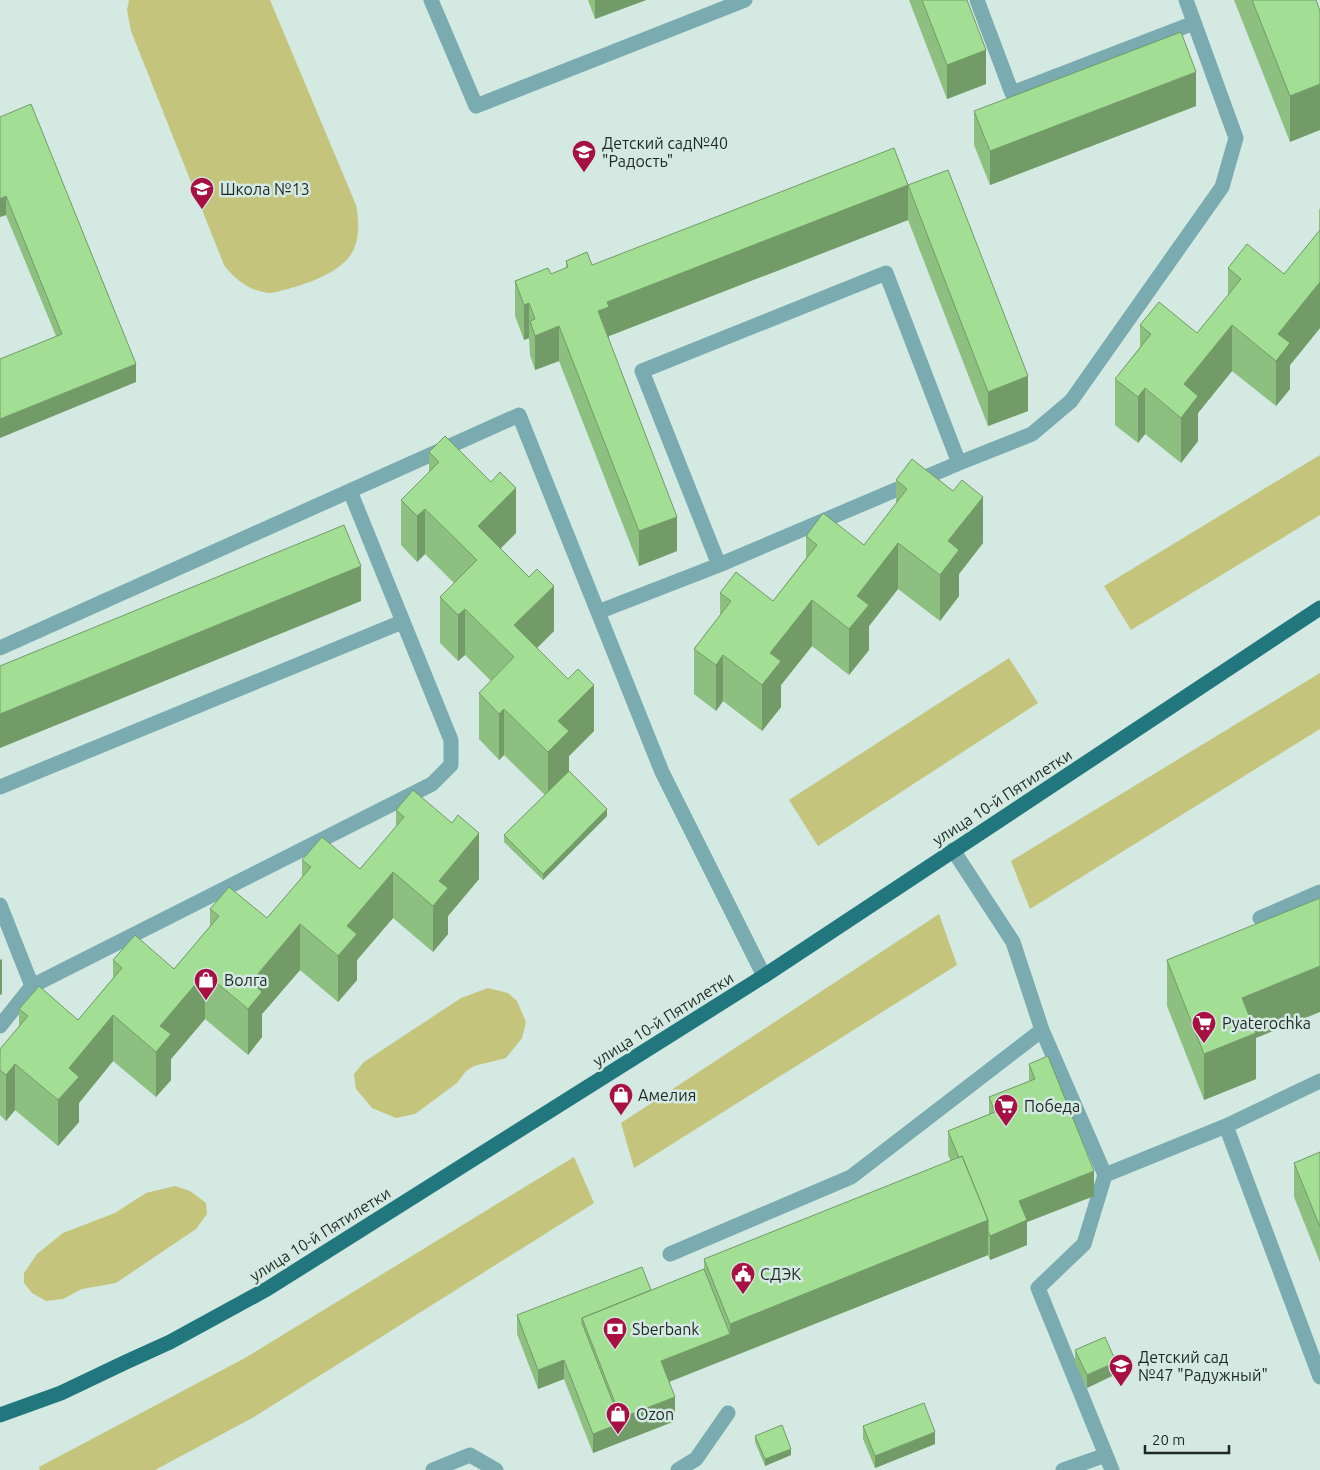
<svg xmlns="http://www.w3.org/2000/svg" width="1320" height="1470" viewBox="0 0 1320 1470" font-family="Ubuntu,sans-serif">
<style>
.green{fill:#c5c47d}
.lines{fill:none;stroke-linecap:round;stroke-linejoin:round}
.minor{stroke:#7aabb0;stroke-width:15}
.major{stroke:#22777f;stroke-width:15}
.wall{fill:#8cbf80}
.shaded-wall{fill:#729b68}
.building{fill:#a3de95;stroke:#729b68}
.labels{text-anchor:middle;stroke-width:5;stroke-linejoin:round;paint-order:stroke}
.poi-label{font-size:16px;fill:#1f2724;stroke:#d3e9e1;text-anchor:start}
.street-label{font-size:16px;fill:#1f2724;stroke:#d3e9e1}
</style>
<rect width="100%" height="100%" fill="#d3e9e1"/>
<path class="green" d="M129 0H270L356 205C359 221 360 236 353 251 342 272 309 283 288 289 282 290 275 293 269 293 250 291 235 280 224 265L131 31 127 10Z
M1320 455V515L1131 630 1104 586Z
M1009 658 1038 703 818 846 789 800Z
M1320 673V729L1030 909 1011 861Z
M939 914 957 965 634 1168 621 1123Z
M488 988 508 993 517 1001 526 1022 522 1038 506 1058 474 1066 466 1071 457 1083 415 1114 396 1118 372 1108 356 1089 354 1074 364 1062 461 998Z
M574 1157 594 1203 254 1417 155 1470H40L39 1467 245 1358Z
M175 1186 190 1191 206 1203 207 1214 196 1229 116 1283 82 1289 63 1299 46 1301 32 1293 24 1283V1273L37 1254 63 1233 115 1213 146 1193Z"/>
<g class="lines">
<path class="minor" d="M431 0 476 106 745 0
M977 0 1012 93 1194 23
M719 565 959 463 1032 434 1071 401 1222 187 1236 138 1186 0
M598 612 719 565 642 371 886 273 959 463
M0 648 519 415 662 772 764 976
M0 787 402 622
M953 850 1013 942 1042 1030 1105 1175 1226 1126 1320 1377
M0 905 32 986
M1260 918 1320 892
M0 1026 32 986 432 784 451 765V740L350 491
M1226 1126 1320 1081
M1105 1175 1084 1244 1038 1288 1112 1470
M670 1254 851 1177 1042 1030
M433 1470 470 1455 496 1470
M678 1470 696 1459 728 1413
M1063 1470 1106 1455"/>
<path class="major" d="M0 1415 61 1393 126 1362 170 1342 267 1289 764 976 1320 608"/>
</g>
<path class="wall" d="M588 0H646L595 19Z
M909 0H967L986 84 947 99Z
M1234 0H1316L1290 142Z
M1196 106 990 185 974 145V111Z
M0 117 136 382 56 336 6 215 0 217Z
M908 185 1028 411 988 426 908 220 609 336V340L677 551 639 566 559 361 535 370 530 355 529 338 524 340 515 316V281L551 274 566 268V261L592 265Z
M1320 208V328L1290 365V389L1276 406 1232 371 1198 413V441L1181 463 1145 434 1138 443 1115 425V379L1140 347V325L1197 333 1228 295V268L1284 274 1319 231V210Z
M429 452 516 533 501 548 554 631 537 648 594 731 569 756V771L607 816 543 880 504 842V835L545 795 504 755 499 760 479 739V693L491 681 465 655 458 661 440 643V597L454 583 425 554 417 562 401 545V500L429 472Z
M896 480 983 543 959 574V596L940 621 898 589 869 626V650L849 675 812 646 781 685V707L762 731 723 701 716 711 694 694V649L720 615V593L773 601 806 558V536L864 545 896 504Z
M396 810 479 879 448 916V934L433 952 393 918 357 960V980L338 1002 300 970 262 1014V1037L248 1055 205 1019 171 1059V1080L156 1097 113 1061 79 1103V1122L58 1146 15 1110 6 1121 0 1115V1049L19 1026V1009L78 1020 113 978V960L174 969 210 926V909L267 918 302 877V860L360 869 396 828Z
M1167 960 1256 1038V1079L1204 1100 1167 1006Z
M1029 1064 1094 1196 1027 1222V1245L990 1260 988 1255 669 1382 675 1421 593 1453 564 1379 538 1389 517 1334V1315L651 1290 704 1269V1259L951 1161 948 1155V1131L989 1114V1097L1029 1081Z
M1320 1152V1262L1294 1197V1163Z
M1075 1350 1116 1374 1087 1388 1075 1363Z
M863 1426 935 1444 875 1468 863 1439Z
M755 1436 791 1455 765 1466 755 1442Z"/>
<path class="shaded-wall" d="M595 0H646L595 19Z
M986 50V84L947 99V65Z
M1196 72V106L990 185V151Z
M1320 84V130L1290 142V96Z
M908 185V220L609 336V341L598 311 607 302Z
M6 196V215L0 217V199Z
M1320 282V328L1290 365V389L1276 406V361L1278 334Z
M529 303V338L524 340V305Z
M1232 325V371L1198 413V441L1181 463V418L1184 384Z
M559 326V361L535 370V336Z
M136 364V382L0 438V419Z
M1028 376V411L988 426V392Z
M1145 388V434L1138 443V397Z
M516 488V533L478 571V526Z
M983 497V543L959 574V596L940 621V575L948 541Z
M425 509V554L417 562V516Z
M677 517V551L639 566V531Z
M898 543V589L869 626V650L849 675V629L857 596Z
M361 566V601L0 748V714Z
M554 586V631L514 671V625Z
M812 600V646L781 685V707L762 731V685L770 653Z
M465 609V655L458 661V615Z
M723 655V701L716 711V665Z
M594 685V731L569 756V777L548 798V752L558 721Z
M504 709V755L499 760V714Z
M607 809V816L543 880V874Z
M479 833V879L448 916V934L433 952V906L439 881Z
M393 872V918L357 960V980L338 1002V956L347 926Z
M300 924V970L262 1014V1037L248 1055V1009L251 982Z
M2 959V994L0 995V960Z
M1320 966V1012L1256 1038V1079L1204 1100V1054L1242 998Z
M205 973V1019L171 1059V1080L156 1097V1052L160 1026Z
M113 1015V1061L79 1103V1122L58 1146V1100L69 1068Z
M15 1064V1110L6 1121V1075Z
M1094 1171V1196L1027 1222V1245L990 1260V1236L1019 1201Z
M988 1220V1255L661 1385V1361L730 1334V1324Z
M564 1360V1379L538 1389V1370Z
M1116 1362V1374L1087 1388V1375Z
M675 1397V1421L593 1453V1434L621 1423V1418Z
M935 1432V1444L875 1468V1456Z
M791 1449V1455L765 1466V1459Z"/>
<path class="building" d="M922 0H967L986 50 947 65Z
M1252 0H1316L1320 11V84L1290 96Z
M1181 32 1196 72 990 151 974 111Z
M31 104 136 364 0 419V359L62 334 6 196 0 199V117Z
M894 148 908 185 607 302 609 307 598 311 677 517 639 531 559 326 535 336 530 321 535 319 529 303 524 305 515 281 548 268 551 274 568 267 566 261 587 252 592 265Z
M948 170 1028 376 988 392 908 185Z
M1320 230V282L1278 334 1290 343 1276 361 1232 325 1184 384 1198 396 1181 418 1145 388 1138 397 1115 379 1151 334 1140 325 1159 302 1197 333 1241 279 1228 268 1247 244 1284 274Z
M445 436 491 482 500 472 516 488 478 526 529 577 537 569 554 586 514 625 568 679 578 669 594 685 558 721 569 731 548 752 504 709 499 714 479 693 514 657 465 609 458 615 440 597 477 560 425 509 417 516 401 500 439 462 429 452Z
M912 459 953 491 962 480 983 497 948 541 959 550 940 575 898 543 857 596 869 605 849 629 812 600 770 653 781 661 762 685 723 655 716 665 694 649 731 601 720 593 736 572 773 601 817 545 806 536 823 513 864 545 907 489 896 480Z
M344 525 361 566 0 714V666Z
M569 771 607 809 543 874 504 835Z
M413 790 452 823 458 815 479 833 439 881 448 888 433 906 393 872 347 926 357 934 338 956 300 924 251 982 262 992 248 1009 205 973 160 1026 171 1034 156 1052 113 1015 69 1068 79 1077 58 1100 15 1064 6 1075 0 1070V1049L28 1016 19 1009 39 986 78 1020 122 968 113 960 135 935 174 969 219 916 210 909 229 887 267 918 311 867 302 860 322 837 360 869 404 817 396 810Z
M1320 898V966L1242 998 1256 1033 1204 1054 1167 960Z
M1048 1056 1094 1171 1019 1201 1027 1220 990 1236 988 1231V1220L962 1156 959 1158 948 1131 995 1112 989 1097 1035 1079 1029 1064Z
M1320 1152V1227L1294 1163Z
M962 1156 988 1220 730 1324 704 1259Z
M642 1267 651 1290 582 1318V1323L621 1423 593 1434 564 1360 538 1370 517 1315Z
M704 1269 730 1334 661 1361 675 1397 621 1418 582 1318Z
M1105 1337 1116 1362 1087 1375 1075 1350Z
M924 1403 935 1432 875 1456 863 1426Z
M782 1425 791 1449 765 1459 755 1436Z"/>
<defs>
<symbol id="school-pin" viewBox="-11 -11 22 30"><path d="M0 17L-7.5 6A9.5 9.5 0 1 1 7.5 6Z" fill="#a71042" stroke="#d3e9e1"/><path d="M0-5L7-2L0 1L-7-2ZM-4 1L0 2.5L4 1V4Q0 6-4 4Z" fill="#fff"/></symbol>
<symbol id="shop-pin" viewBox="-11 -11 22 30"><path d="M0 17L-7.5 6A9.5 9.5 0 1 1 7.5 6Z" fill="#a71042" stroke="#d3e9e1"/><path d="M-5-2.5h2.3a2.7 3.5 0 0 1 5.4 0H5L5.5 6h-11ZM-1.5-2.5h3a1.5 2.3 0 0 0-3 0Z" fill="#fff"/></symbol>
<symbol id="supermarket-pin" viewBox="-11 -11 22 30"><path d="M0 17L-7.5 6A9.5 9.5 0 1 1 7.5 6Z" fill="#a71042" stroke="#d3e9e1"/><path d="M-6-5.5h2.5l.6 2H6L4.5 2H-2.5L-4.4-4H-6ZM-1.5 3.2a1.3 1.3 0 1 0 .1 0ZM3 3.2a1.3 1.3 0 1 0 .1 0Z" fill="#fff"/></symbol>
<symbol id="civic-pin" viewBox="-11 -11 22 30"><path d="M0 17L-7.5 6A9.5 9.5 0 1 1 7.5 6Z" fill="#a71042" stroke="#d3e9e1"/><path d="M-.6-6.5H3V-4.5H.6V-3L4-1V1h2V6H-6V1h2V-1L-.6-3ZM-1.2 2.5V6h2.4V2.5Z" fill="#fff"/></symbol>
<symbol id="bank-pin" viewBox="-11 -11 22 30"><path d="M0 17L-7.5 6A9.5 9.5 0 1 1 7.5 6Z" fill="#a71042" stroke="#d3e9e1"/><path d="M-6-4H6V4H-6ZM0-2.3a2.3 2.3 0 1 0 0 4.6a2.3 2.3 0 1 0 0-4.6Z" fill="#fff"/></symbol>
</defs>
<g fill-rule="evenodd">
<use href="#school-pin" x="570" y="138" width="28" height="38"/>
<use href="#school-pin" x="188" y="175" width="28" height="38"/>
<use href="#shop-pin" x="192" y="966" width="28" height="38"/>
<use href="#supermarket-pin" x="1190" y="1009" width="28" height="38"/>
<use href="#shop-pin" x="607" y="1081" width="28" height="38"/>
<use href="#supermarket-pin" x="992" y="1092" width="28" height="38"/>
<use href="#civic-pin" x="729" y="1260" width="28" height="38"/>
<use href="#bank-pin" x="601" y="1315" width="28" height="38"/>
<use href="#school-pin" x="1107" y="1352" width="28" height="38"/>
<use href="#shop-pin" x="604" y="1400" width="28" height="38"/>
</g>
<g class="labels">
<g class="poi-label">
<text x="602" y="149">Детский сад№40<tspan x="602" dy="18">"Радость"</tspan></text>
<text x="220" y="195">Школа №13</text>
<text x="224" y="986">Волга</text>
<text x="1222" y="1029">Pyaterochka</text>
<text x="638" y="1101">Амелия</text>
<text x="1024" y="1112">Победа</text>
<text x="760" y="1280">СДЭК</text>
<text x="632" y="1335">Sberbank</text>
<text x="1138" y="1363">Детский сад<tspan x="1138" dy="18">№47 "Радужный"</tspan></text>
<text x="636" y="1420">Ozon</text>
</g>
<g class="street-label">
<text transform="translate(1002 797) rotate(-33)" y="6">улица 10-й Пятилетки</text>
<text transform="translate(663 1019) rotate(-32)" y="6">улица 10-й Пятилетки</text>
<text transform="translate(320 1234) rotate(-32)" y="6">улица 10-й Пятилетки</text>
</g>
</g>
<path d="M1145 1445v8h84v-8" fill="none" stroke="#1f2724" stroke-width="2.5"/>
<text x="1152" y="1445" font-size="15" fill="#1f2724" stroke="#d3e9e1" stroke-width="4" paint-order="stroke">20 m</text>
</svg>
